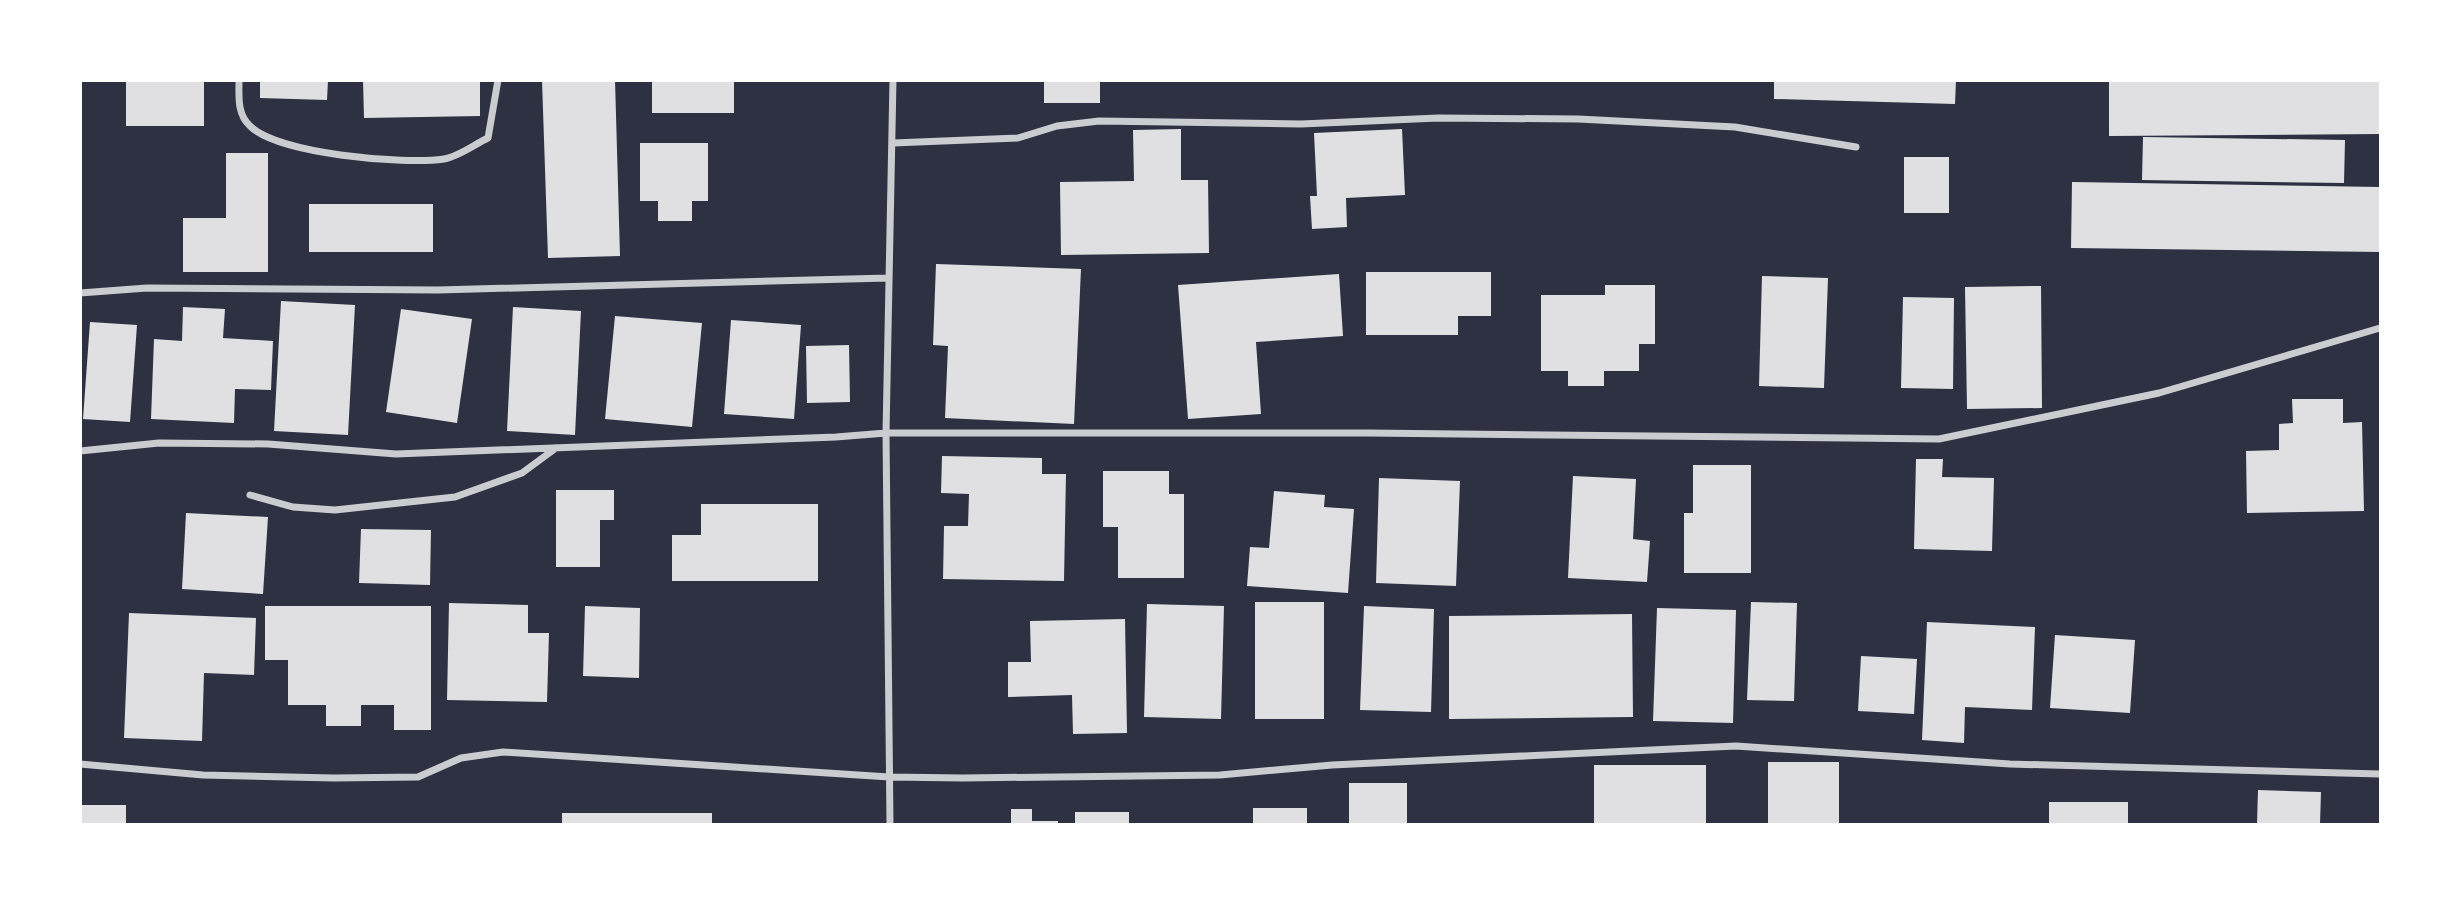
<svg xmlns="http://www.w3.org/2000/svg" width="2461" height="905" viewBox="0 0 2461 905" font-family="Poppins,sans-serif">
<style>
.building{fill:#e0e0e3}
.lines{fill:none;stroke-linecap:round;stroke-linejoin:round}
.minor{stroke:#caccd0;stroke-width:7}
</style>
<rect width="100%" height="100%" fill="#2d3142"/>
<path class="building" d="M126 80H204V126H126Z
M260 80H328L327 100 260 98Z
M363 80H480V116L364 118Z
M542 80H615L620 256 548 258Z
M652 80H734V113H652Z
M1044 80H1100V103H1044Z
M1774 80H1956L1955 104 1774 99Z
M2109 80H2380V134L2109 136Z
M1181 129V180H1208L1209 253 1061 255 1060 182 1134 181 1133 130Z
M1402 129 1405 195 1346 198 1347 227 1312 229 1310 196H1317L1314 133Z
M2143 137 2345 140 2344 183 2142 180Z
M640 143H708V201H692V221H658V201H640Z
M226 153H268V272H183V218H226Z
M1904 157H1949V213H1904Z
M2072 182 2380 187V252L2071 248Z
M309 204H433V252H309Z
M936 264 1081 269 1074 424 945 418 948 346 933 345Z
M1366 272H1491V316H1458V335H1366Z
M1339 274 1343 336 1256 342 1261 414 1188 419 1178 285Z
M1762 276 1828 278 1824 388 1759 386Z
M1605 285H1655V344H1639V371H1604V386H1568V371H1541V295H1605Z
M2041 286 2042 408 1967 409 1965 287Z
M1903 297 1954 298 1953 389 1901 388Z
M281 301 355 305 348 435 274 431Z
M183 307 225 309 223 338 273 341 271 390 235 389 234 423 151 419 154 339 182 341Z
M513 307 581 311 575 435 507 431Z
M401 309 472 319 457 423 386 412Z
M615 316 702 323 692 427 605 419Z
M731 320 801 325 794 419 724 414Z
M90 322 137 325 130 422 83 419Z
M849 345 850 402 807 403 806 346Z
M2292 399H2343V423L2362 422 2364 511 2247 513 2246 451 2279 450V424L2293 423Z
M942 456 1042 458V474H1066L1064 581 943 579 944 526H968L969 494 941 493Z
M1916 459H1943L1942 477 1994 478 1992 551 1914 549Z
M1693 465H1751V573H1684V513H1693Z
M1103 471H1169V494H1184V578H1118V527H1103Z
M1573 476 1636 479 1633 539 1650 541 1647 582 1568 578Z
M1379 478 1460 481 1456 586 1376 583Z
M556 490H614V520H600V567H556Z
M1274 491 1325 495 1324 507 1354 509 1348 593 1247 586 1250 547 1269 548Z
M701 504H818V581H672V535H701Z
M186 513 268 517 263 594 182 589Z
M361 529 431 530 430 585 359 583Z
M1255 602H1324V719H1255Z
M1751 602 1797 603 1794 701 1747 700Z
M449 603 528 605V633H549L547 702 447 700Z
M1147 604 1224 606 1221 719 1144 717Z
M265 606H431V730H394V705H361V726H326V705H288V660H265Z
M585 606 640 608 639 678 583 676Z
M1364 606 1434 609 1431 712 1360 710Z
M1657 608 1736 610 1733 723 1653 721Z
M129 613 256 618 254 675 204 673 202 741 124 738Z
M1632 614 1633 717 1449 719V616Z
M1125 619 1127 733 1073 734 1072 695 1008 697V662H1031L1030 621Z
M1927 622 2035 627 2032 710 1965 707 1964 743 1922 740Z
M2055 635 2135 640 2130 713 2050 708Z
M1861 656 1917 659 1914 714 1858 711Z
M1768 762H1839V824H1768Z
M1594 765H1706V824H1594Z
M1349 783H1407V824H1349Z
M2258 790 2321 792 2320 824H2257Z
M2049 802H2128V824H2049Z
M80 805H126V824H80Z
M1253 808H1307V824H1253Z
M1011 809H1032V821H1058V824H1011Z
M1075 812H1129V824H1075Z
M562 813H712V824H562Z"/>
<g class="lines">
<path class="minor" d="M239 80C239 97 237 114 250 126 278 154 404 165 444 159 458 157 475 144 488 138L498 80
M893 143 1018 138 1057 126 1099 121 1301 124 1438 118 1578 119 1735 127 1856 147
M80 293 147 288 438 290 888 278
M80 451 159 443 268 444 396 454 836 437 886 433H1369L1939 439 2159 393 2380 328
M250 495 293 507 335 510 455 497 522 473 556 448
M80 764 203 775 334 778 418 777 461 758 503 752 889 777 963 778 1220 775 1332 765 1736 746 2010 764 2380 774
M890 824 886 433 893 80"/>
</g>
<rect width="2461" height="905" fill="none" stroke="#ffffff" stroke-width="164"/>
</svg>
